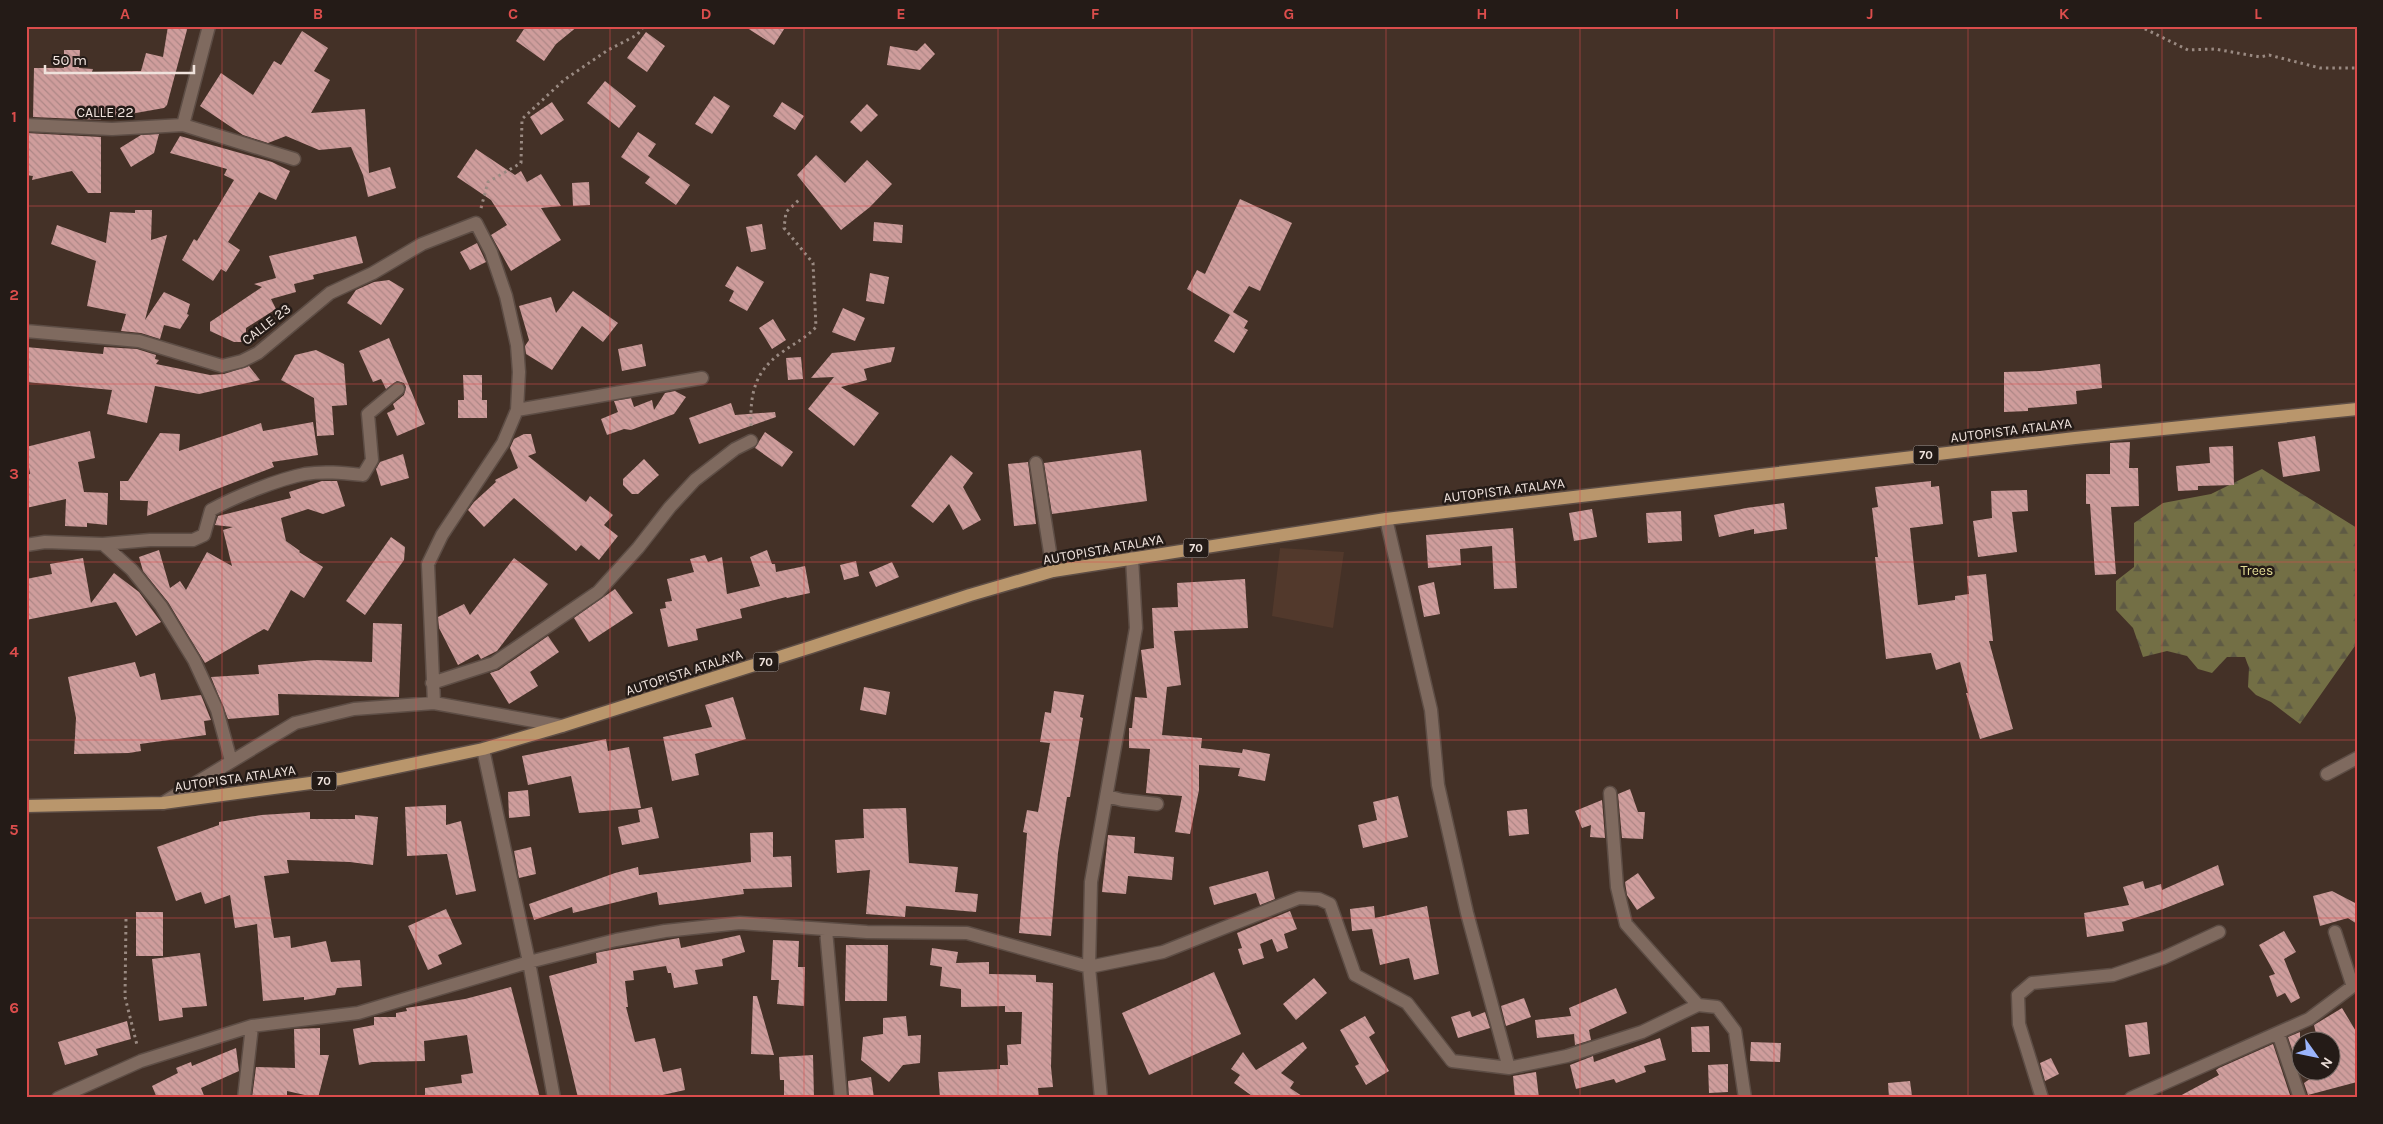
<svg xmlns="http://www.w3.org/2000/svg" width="2383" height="1124" viewBox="0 0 2383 1124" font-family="Karla,sans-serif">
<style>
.built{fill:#52392c}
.forest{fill:url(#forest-firs)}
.building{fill:url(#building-back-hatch)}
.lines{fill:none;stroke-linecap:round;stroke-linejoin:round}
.street-casing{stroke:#5d4d45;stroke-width:15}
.primary-casing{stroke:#5d4d45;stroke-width:15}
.path{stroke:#9a8a82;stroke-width:3;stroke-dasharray:2.5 4;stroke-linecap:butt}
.street{stroke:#7f6a5f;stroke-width:12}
.primary{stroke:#b9966c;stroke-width:12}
.grid{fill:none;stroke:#db4d4c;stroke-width:1;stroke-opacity:0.55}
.labels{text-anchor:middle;stroke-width:5;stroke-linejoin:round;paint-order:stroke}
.shield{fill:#241b17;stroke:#b2a6a1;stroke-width:1}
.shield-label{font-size:12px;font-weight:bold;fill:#efe2dc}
.street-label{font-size:14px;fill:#efe2dc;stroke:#241b17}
.park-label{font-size:14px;fill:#e3dc95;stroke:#241b17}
.neatline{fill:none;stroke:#db4d4c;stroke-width:2}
.grid-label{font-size:16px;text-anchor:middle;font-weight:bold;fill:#db4d4c}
</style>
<defs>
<pattern id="forest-firs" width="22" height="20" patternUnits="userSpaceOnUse" patternTransform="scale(1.25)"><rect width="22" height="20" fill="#736f45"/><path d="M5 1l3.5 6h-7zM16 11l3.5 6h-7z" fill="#5e5a44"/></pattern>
<pattern id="building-back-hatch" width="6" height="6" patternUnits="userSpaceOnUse" patternTransform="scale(1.25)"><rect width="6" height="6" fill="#cf9d9c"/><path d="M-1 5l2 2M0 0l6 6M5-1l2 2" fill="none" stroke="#ad8786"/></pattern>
</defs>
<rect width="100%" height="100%" fill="#443127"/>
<path class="built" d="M1280 548 1344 552 1333 628 1272 616Z"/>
<path class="forest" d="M2262 469 2357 528V643L2300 724 2271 702 2256 695 2248 687 2249 668 2245 657H2227L2212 673 2198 669 2187 656 2167 651 2143 657 2133 628 2116 610V581L2134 567V523L2163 503 2211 494Z"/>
<path class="building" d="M168 26H188L167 105 164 108 102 119 101 116V120L33 117 34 68H64V50H80L79 68 93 69 92 72 141 71 146 53 163 57Z
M526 26H578L556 44 544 61 516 41Z
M744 26H786L774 45Z
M302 31 328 48 314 71 330 80 311 113 365 109 369 173 390 167 396 188 368 197 363 175 351 147 319 150 286 136 268 143 243 135 200 106 221 73 253 95 274 61 281 65Z
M646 32 665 46 647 72 627 58Z
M925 43 935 54 920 70 887 65 890 46 917 51Z
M605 81 636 106 619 128 587 103Z
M714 96 730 106 712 134 695 124Z
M552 102 564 120 541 135 530 117Z
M782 102 804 116 795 130 773 116Z
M867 104 878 115 861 132 850 122Z
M638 132 656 144 648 156 690 185 676 205 645 183 650 177 621 157Z
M26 133 101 137V193H88L72 171 32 180 33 176 26 175Z
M159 134 154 153 131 167 120 148 141 135Z
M180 136 272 162 290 171 276 200 259 192 228 242 240 250 226 272 221 269 213 281 182 260 194 239 197 241 234 180 224 175 227 169 170 153Z
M476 149 515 175 521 171 527 182 541 174 561 206 541 208 561 240 511 271 491 235 507 225 491 200 457 177Z
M816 155 845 183 867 160 892 184 870 207 841 230 797 175Z
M589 182 590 205 573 206 572 183Z
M1240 199 1292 223 1260 291 1249 286 1233 312 1248 321 1244 328 1248 330 1234 353 1214 341 1230 315 1187 289 1197 270 1205 274Z
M135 210H152L151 240 167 235 145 320 164 292 190 304 187 314 189 315 180 329 164 325 160 339 141 333 121 331 126 314 87 306 96 261 51 244 57 225 106 243 110 212 135 213Z
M874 222 903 225 902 243 873 241Z
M762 224 766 249 751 252 746 227Z
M356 236 363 263 313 275 314 279 294 284 296 292 271 299 276 309 246 328V342H234L210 331V322L262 287 254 284 276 278 269 256Z
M477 243 486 262 470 270 460 252Z
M737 266 764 282 747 311 729 301 734 291 725 286Z
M870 273 889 277 884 304 866 301Z
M389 280 404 289 381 325 347 303 356 290 374 282Z
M573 291 618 323 603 342 582 326 552 370 526 354 525 346 529 340 519 306 551 297 556 313Z
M843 308 865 318 855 341 832 332Z
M773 319 786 340 772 349 759 328Z
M389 338 425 424 397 436 387 413 395 409 393 404 404 395 406 387 404 383 397 381 386 389 381 379 373 382 359 351Z
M642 344 646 366 622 371 618 349Z
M26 347 103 354 104 347 137 349 156 355 155 359 159 360 156 364 210 375 224 374 249 366 260 380 199 394 155 386 147 423 107 414 112 390 26 382Z
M895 347 891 362 864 369 867 380 841 387 879 413 854 446 808 409 834 377 811 378 832 353Z
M316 350 344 364 347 405 332 406 334 435 317 436 314 398 281 380 295 355Z
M801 357 803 379 788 380 786 358Z
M2100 364 2102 388 2076 391 2077 404 2028 408V411L2004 412V372L2040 371Z
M463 375H482V400H487V418H458V400H464Z
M675 391 686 397 674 414 631 430 624 429 607 435 601 419 618 412 614 401 631 398 634 407 652 400 654 410 665 393Z
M731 403 735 415 775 412 776 417 699 444 689 418Z
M313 422 318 455 272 462 274 467 147 516 148 501 120 500V481H128L160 433 180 434 179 451 261 423 263 431Z
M90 431 95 458 78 462 84 492 108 493 107 525 87 523V527L65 526 66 499 26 508V475L30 474 26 447Z
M765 432 793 452 782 467 755 448Z
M524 434H531L536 453 528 456 586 502 590 496 613 515 604 525 618 536 599 560 581 545 576 551 514 498 484 527 468 510 474 502 496 482 495 480 518 468 510 448 514 439Z
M2315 436 2320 471 2283 477 2278 442Z
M2130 442 2129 468H2138L2139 506 2111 507 2116 574 2095 575 2090 504H2086V474H2110V443Z
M2233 446 2234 485 2198 486V490L2178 491 2176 466 2210 463 2209 447Z
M1141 450 1147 501 1052 514 1044 463Z
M403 454 409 478 381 486 376 469 380 462Z
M951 455 973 473 963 487 981 520 963 530 949 504 933 523 911 506Z
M644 459 659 475 638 494H632L623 485V479Z
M1028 462 1036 524 1014 526 1008 464Z
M322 481H337L345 506 323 514 308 509 281 518 286 541 300 551 299 552 323 567 304 598 291 590 268 631 264 629 205 663 168 602 143 571 139 557 159 550 170 588 180 581 186 590 207 552 232 566 223 530 233 527 215 525 218 516 291 498 289 492Z
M1931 481V487L1939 486 1943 524 1910 528 1918 605 1955 600V596L1969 594 1967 576 1986 574 1993 641H1989L2013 729 1980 739 1966 693H1968L1960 662 1936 670 1931 653 1886 659 1875 557H1878L1872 508 1878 507 1875 487Z
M2027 490 2028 511 2012 512 2017 552 1978 557 1973 521 1992 518 1991 491Z
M1784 503 1787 529 1754 534V529L1719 537 1714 515 1746 508Z
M1592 509 1597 537 1574 541 1569 513Z
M1681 511 1682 541 1648 543 1646 513Z
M1513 528 1517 588 1494 589 1492 546 1460 549 1461 565 1428 568 1426 535Z
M391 537 405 547 404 560 365 615 346 601Z
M767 550 772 564H775L776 572 805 566 810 593 787 598 786 597 740 609 742 618 696 629 698 640 668 647 660 609 666 608 665 602 672 601 667 579 694 572 690 559 705 555 708 562 722 557 727 594 760 586 750 557Z
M83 558 91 603 114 573 139 592 161 622 136 636 116 602 26 620V579L52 574 50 564Z
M514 558 548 584 497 651 481 659 478 654 458 665 439 628 438 617 464 604 470 615Z
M856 561 859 576 844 580 840 565Z
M892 562 899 577 876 587 869 572Z
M1245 579 1248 628 1174 631 1181 685 1167 687 1162 735 1202 738 1201 748 1242 753 1243 749 1270 754 1265 781 1238 776 1240 768 1199 765V790L1190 834 1175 832 1182 796 1146 793 1150 749 1129 748V728H1132L1135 697 1147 698 1141 650 1154 648 1152 608 1178 607 1177 583Z
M1434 582 1440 614 1424 617 1418 586Z
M615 589 633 613 589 642 574 618Z
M373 623 402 624 399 697 278 694 279 715 228 719 211 677 259 674 258 665 316 660 372 662Z
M548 636 559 652 530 672 538 686 509 704 490 673 499 670Z
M135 662 140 677 155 673 161 700 201 695 211 720 204 721 206 735 140 744 141 751 129 753 74 754 76 718 68 677Z
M864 687 890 692 886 715 860 710Z
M1054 691 1084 695 1080 717 1083 718 1070 797H1067L1058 853 1051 936 1019 933 1027 833 1023 832 1027 810 1038 812 1050 743 1040 742 1045 712 1051 713Z
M733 697 746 739 695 754 699 775 672 781 663 737 712 727 705 705Z
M606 739 608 751 629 747 641 808 579 813 571 776 528 785 522 756Z
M1630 789 1638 812H1645L1643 839 1622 838 1618 794Z
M528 790 530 816 509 818 508 792Z
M1398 796 1408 837 1363 848 1358 825 1377 820 1373 802Z
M1602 800 1605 838 1590 837 1591 825 1582 828 1575 811Z
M446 805V825L461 821 476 891 456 895 447 854 407 856 405 807Z
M652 807 659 838 622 845 618 827 640 822 638 810Z
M906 808 909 863 958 867 955 892 978 894 976 912 906 906 905 917 866 914 870 870 837 873 835 840 864 838 863 809Z
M1527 809 1529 834 1509 836 1507 811Z
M310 812V819H355V815L378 817 373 865 350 862 287 860 289 873 264 876 274 938 290 936 291 948 326 941 331 962 360 960 362 986 337 988 335 995 304 1000V997L263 1001 257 924 235 928 230 895 205 904 201 892 176 901 157 847 219 825V822L261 815Z
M773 832V857L791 856 792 887 743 889 744 894 659 905 657 892 573 913 572 907 534 920 529 904 615 873 638 867 639 875 751 862 750 833Z
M1108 835 1135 837 1134 853 1174 857 1172 880 1128 876 1126 894 1102 892Z
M531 847 536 874 519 878 514 851Z
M2218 865 2224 885 2163 909 2122 922 2124 931 2087 937 2084 913 2129 905 2123 887 2143 881 2145 889 2161 884 2162 890Z
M1268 871 1275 899 1260 905 1256 893 1214 905 1209 887Z
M1638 873 1655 898 1637 910 1627 895 1625 882Z
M2332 891 2357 904V924L2348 918 2320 926 2313 896Z
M1374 906 1375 918 1427 906 1439 974 1414 980 1409 958 1380 965 1372 929 1352 931 1350 909Z
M446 909 462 944 438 955 442 964 428 970 408 926Z
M1290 911 1297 929 1284 934 1288 948 1277 952 1272 939 1260 944 1264 958 1243 965 1238 949 1242 948 1237 933Z
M136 912H163V956H136Z
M2284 931 2296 952 2284 959 2300 998 2291 1003 2285 993 2277 997 2269 976 2275 974 2259 945Z
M740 935 745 952 722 959 723 966 695 970 698 984 674 988 671 973H668L666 966 633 971 634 980 625 981 628 1007H626L635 1042 655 1038 663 1072 681 1068 685 1090 649 1098H578L549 976 597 963 596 953 600 952 679 938 681 948Z
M773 940 799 941 798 967H805L804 1006 777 1004 779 980H771Z
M846 945H888L887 1001H845Z
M932 948 958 952 956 963 989 962V974L1036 975V982L1053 983 1051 1067 1053 1087 1038 1088 1039 1098H940L938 1072 1000 1069V1065H1008L1007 1045 1021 1044 1022 1012H1005V1006L961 1007V989L940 986 942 967 930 965Z
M200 953 207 1006 182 1008 183 1017 159 1021 152 959Z
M1214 972 1241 1034 1149 1075 1122 1013Z
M1314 978 1327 993 1296 1020 1283 1004Z
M511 987 540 1098H425V1088L462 1083 461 1075 473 1073 467 1035 424 1041 425 1061 372 1062 359 1065 353 1029 374 1025V1017H396V1013L407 1011 406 1008 465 999Z
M1616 988 1627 1013 1589 1030 1591 1040 1575 1045 1574 1034 1537 1038 1535 1020 1571 1016 1569 1008Z
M753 996H757L774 1055 751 1054Z
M1524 998 1531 1017 1506 1026 1501 1006Z
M2342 1008 2357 1033V1082L2308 1095 2304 1083 2320 1072H2330V1042H2318L2314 1025Z
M1470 1011 1472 1017 1485 1012 1490 1028 1458 1038 1451 1017Z
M906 1016 908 1036 921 1035 920 1063 903 1065 889 1082 861 1060 863 1037 883 1034V1018Z
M1365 1016 1375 1033 1369 1037 1389 1071 1366 1085 1355 1066 1359 1064 1340 1030Z
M127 1021 131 1039 96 1049 98 1055 65 1065 58 1042Z
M2147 1022 2150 1054 2129 1057 2125 1025Z
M1709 1026 1710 1052H1692L1691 1027Z
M320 1028V1055H329L318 1098 287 1091V1098H252L256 1067 295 1068 294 1029Z
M2300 1032V1074L2288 1037Z
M1660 1038 1666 1060 1644 1066 1646 1072 1616 1083 1614 1079 1576 1089 1570 1065 1593 1056 1594 1062Z
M1303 1042 1307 1048 1281 1073 1294 1082 1290 1088 1305 1098H1255L1234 1083 1240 1075 1231 1069 1243 1052 1256 1070Z
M1751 1042 1781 1043 1780 1062 1750 1061Z
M2273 1044 2291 1098H2176L2219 1075 2216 1070 2219 1068Z
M236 1048 239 1071 201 1088 205 1098H157L152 1086 178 1073 176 1068 191 1062 192 1066Z
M813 1055 814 1098H784V1080H780L779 1057Z
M2051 1058 2059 1074 2045 1081 2040 1063Z
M1728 1064V1092L1709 1093 1708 1065Z
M1536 1072 1539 1098H1515L1513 1076Z
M871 1077 874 1098H849L848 1081Z
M1910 1081 1912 1096 1889 1098 1888 1083Z"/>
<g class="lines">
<defs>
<path id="street" d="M26 125 112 129 183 125 294 159
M183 125 209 26
M26 331 139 341 222 366 242 361 258 353 330 293 373 273 422 244 476 223 491 252 506 296 517 345 519 372 517 410 503 443 442 535 428 564 434 703
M517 410 702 378
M1036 463 1053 571
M1386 519 1431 710 1438 785 1467 913 1509 1068
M103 544 132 570 161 606 194 660 217 710 231 761
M26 545 45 542 103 544 150 540H193L204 535 211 510C234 497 279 479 305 474 324 471 343 473 363 475L372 460 368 414 398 389
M432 683 494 663 598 592 638 548 670 507 695 480 735 449 751 441
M483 749 529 962 554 1098
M2327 774 2357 758
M1610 793 1617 887 1626 924 1698 1005 1717 1007 1735 1031 1745 1098
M1107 796 1122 800 1157 804
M163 803 295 723 354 709 434 703 562 726
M826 930 841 1098
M2335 932 2352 984
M2278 1033 2300 1098
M58 1098 141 1061 252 1026 358 1013 529 962 616 940 665 931 740 923 867 932 967 933 1089 967 1163 952 1299 898 1319 899 1330 904 1355 975 1407 1003 1452 1061 1509 1068 1567 1056 1642 1032 1698 1005
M244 1098 252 1026
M1101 1098 1089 967 1091 882 1136 628 1132 558
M2042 1098 2019 1024 2018 995 2032 983 2113 975 2163 958 2219 932
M2131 1098 2309 1019 2357 983"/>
<path id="primary" d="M26 806 163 803 340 779 483 749 562 726 811 647 970 595 1053 571 1386 519 2075 438 2357 409"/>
</defs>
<use href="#street" class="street-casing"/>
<use href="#primary" class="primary-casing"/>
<path class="path" d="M2087 26H2088
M2113 26H2114
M2139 26 2188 50 2215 49 2260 57 2269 55 2320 68H2357
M481 208 488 182 521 163 522 119 564 80 608 50 637 35 644 26
M751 426C750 395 754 372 781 353 793 344 806 338 816 327L813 263 784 228 786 212 801 198
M126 919 125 997 137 1045"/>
<use href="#street" class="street"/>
<use href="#primary" class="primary"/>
</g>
<path class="grid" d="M222 26V1098M416 26V1098M610 26V1098M804 26V1098M998 26V1098M1192 26V1098M1386 26V1098M1580 26V1098M1774 26V1098M1968 26V1098M2162 26V1098M26 206H2357M26 384H2357M26 562H2357M26 740H2357M26 918H2357"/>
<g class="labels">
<g class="shield">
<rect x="1913.5" y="445.5" width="25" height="19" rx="4"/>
<rect x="1183.5" y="538.5" width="25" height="19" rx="4"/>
<rect x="753.5" y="652.5" width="25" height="19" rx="4"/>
<rect x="311.5" y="771.5" width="25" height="19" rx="4"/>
</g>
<g class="shield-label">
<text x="1926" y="459">70</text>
<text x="1196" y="552">70</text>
<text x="766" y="666">70</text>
<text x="324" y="785">70</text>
</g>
<g class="street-label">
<text x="105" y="117">CALLE 22</text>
<text transform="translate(266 324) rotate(-38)" y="5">CALLE 23</text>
<text transform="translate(2011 430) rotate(-7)" y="5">AUTOPISTA ATALAYA</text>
<text transform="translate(1504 490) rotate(-7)" y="5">AUTOPISTA ATALAYA</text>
<text transform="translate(1103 549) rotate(-10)" y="5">AUTOPISTA ATALAYA</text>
<text transform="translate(684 672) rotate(-18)" y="5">AUTOPISTA ATALAYA</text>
<text transform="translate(235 778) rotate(-8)" y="5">AUTOPISTA ATALAYA</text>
</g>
<g class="park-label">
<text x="2257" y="575">Trees</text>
</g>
</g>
<rect width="2383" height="1124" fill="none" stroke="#241b17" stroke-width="55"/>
<g transform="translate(2316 1056) rotate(123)"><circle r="24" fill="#241b17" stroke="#756b66"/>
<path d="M0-4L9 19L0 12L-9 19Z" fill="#9bb5fd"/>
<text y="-8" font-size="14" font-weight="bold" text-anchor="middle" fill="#efe2dc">N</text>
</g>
<path d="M45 65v8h149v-8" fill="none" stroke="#efe2dc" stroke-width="2.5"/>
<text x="52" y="65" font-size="15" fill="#efe2dc" stroke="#241b17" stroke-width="4" paint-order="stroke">50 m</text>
<rect x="28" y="28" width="2328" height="1068" class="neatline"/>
<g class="grid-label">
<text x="125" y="19">A</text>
<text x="318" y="19">B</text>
<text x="513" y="19">C</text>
<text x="706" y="19">D</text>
<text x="901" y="19">E</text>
<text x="1095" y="19">F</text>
<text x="1289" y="19">G</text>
<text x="1482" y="19">H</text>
<text x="1677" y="19">I</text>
<text x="1870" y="19">J</text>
<text x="2064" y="19">K</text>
<text x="2258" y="19">L</text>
<text x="14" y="122">1</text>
<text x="14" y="300">2</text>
<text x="14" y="479">3</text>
<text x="14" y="657">4</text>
<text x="14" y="835">5</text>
<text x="14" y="1013">6</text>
</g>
</svg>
